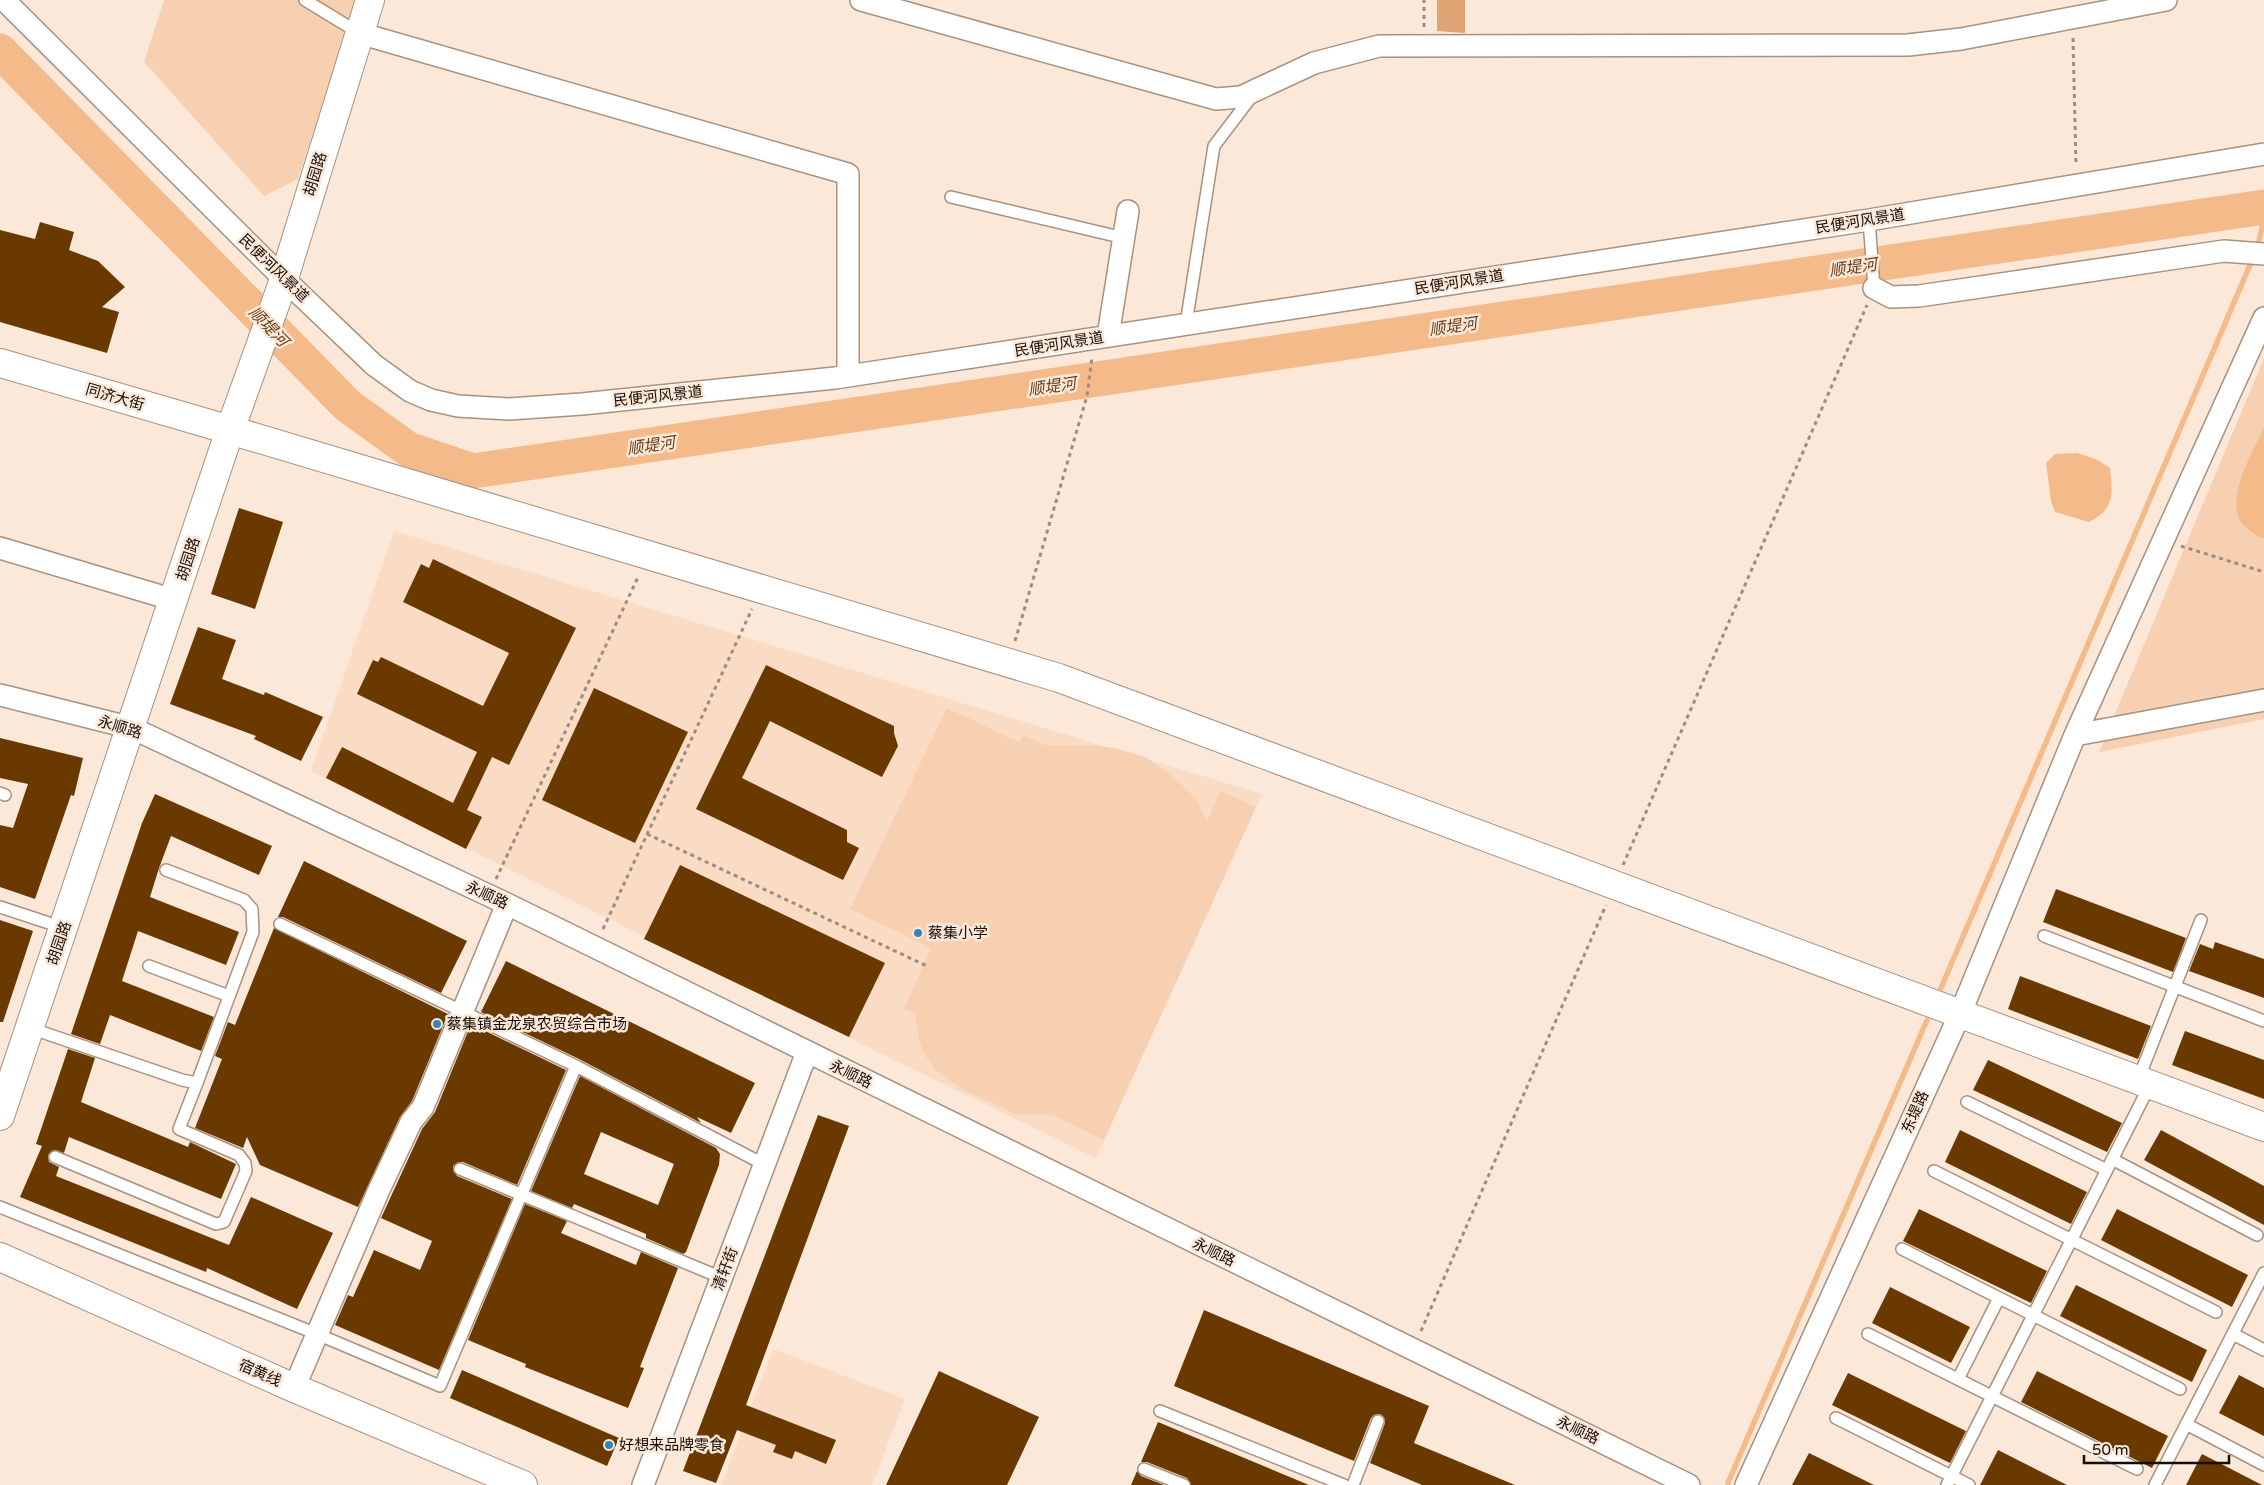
<svg xmlns="http://www.w3.org/2000/svg" width="2264" height="1485" viewBox="0 0 2264 1485" font-family="'Varela Round','Noto Sans SC',sans-serif">
<style>
.built{fill:#fadbc3}
.green{fill:#f7d0b1}
.forest{fill:#dea473}
.water{fill:#f5ba89}
.lines{fill:none;stroke-linecap:round;stroke-linejoin:round}
.stream{stroke:#f5ba89;stroke-width:5.5}
.river{stroke:#f5ba89;stroke-width:35}
.building{fill:#6a3900;fill-rule:evenodd}
.lane-casing{stroke:#a7917f;stroke-width:14}
.street-casing{stroke:#a7917f;stroke-width:24}
.secondary-casing{stroke:#a7917f;stroke-width:30}
.path{stroke:#9c8d81;stroke-width:3;stroke-dasharray:4 4;stroke-linecap:butt}
.lane{stroke:#fff;stroke-width:11}
.street{stroke:#fff;stroke-width:21}
.secondary{stroke:#fff;stroke-width:28}
.poi-dot{fill:#3683b6;stroke:#fce8d9;stroke-width:2}
.labels{text-anchor:middle;stroke-width:5;stroke-linejoin:round;paint-order:stroke}
.street-label{font-size:15px;fill:#150d07;stroke:#fce8d9}
.poi-label{font-size:15px;fill:#150d07;stroke:#fce8d9;text-anchor:start}
.water-label{font-size:16px;font-style:italic;fill:#67401c;stroke:#fce8d9}
</style>
<rect width="100%" height="100%" fill="#fce8d9"/>
<path class="built" d="M394 531 1262 794 1096 1158 892 1059 311 771Z
M773 1349 905 1399 872 1485H721Z"/>
<path class="green" d="M164 0H357L298 179 264 196 144 62Z
M2264 358V719L2099 752Z
M947 708 1019 742 1024 735 1044 745H1089L1114 748 1145 757 1176 779 1196 799 1207 821 1220 791 1256 807 1104 1140 1052 1115 1015 1114 960 1088 936 1070 926 1057 919 1041 915 1014 904 1009 931 948 850 909Z"/>
<path class="forest" d="M1437 0H1465V33L1437 31Z"/>
<path class="water" d="M2264 427V538C2257 537 2253 533 2247 528 2219 507 2253 452 2264 427Z
M2077 453 2096 459 2110 468C2113 494 2115 509 2089 522L2055 512 2051 501 2046 463 2055 454Z"/>
<g class="lines">
<path class="stream" d="M2257 250 2264 218
M1941 988 2253 258
M1728 1483 1927 1020"/>
<path class="river" d="M0 51 348 406 408 449 473 471 2264 207"/>
</g>
<path class="building" d="M40 222 74 232 69 250 98 261 125 287 102 307 119 312 107 353 0 322V230L35 239Z
M239 508 283 522 255 609 211 594Z
M433 559 576 628 509 765 492 757 467 810 482 817 466 849 326 778 342 747 453 803 477 752 357 694 373 660 378 662 381 657 483 706 509 653 403 602 421 564 429 568Z
M198 627 236 640 222 679 264 695 265 692 323 717 301 761 254 739 256 736 170 704Z
M766 665 894 726V733L898 746 882 777 770 721 742 778 847 830V842L859 848 843 880 696 809Z
M594 688 688 732 635 843 542 800Z
M0 738 83 758 74 796 71 795 35 899 0 887V825L13 828 28 784 0 778Z
M155 794 272 846 259 875 171 836 159 868 150 897 239 932 226 965 138 931 122 981 214 1017 201 1051 110 1015 100 1044 71 1034 142 823Z
M304 861 467 941 441 993 283 917H278Z
M680 865 885 963 849 1037 644 939Z
M2056 889 2186 938 2173 972 2043 922Z
M0 920 33 931 3 1022H0Z
M274 928 448 1014 412 1101 400 1117 358 1207 260 1165 247 1137 243 1148 195 1128 222 1059 215 1056 228 1022 235 1025Z
M2215 942 2264 959V998L2189 971 2200 944 2213 949Z
M506 961 755 1083 731 1133 697 1117 701 1123 579 1059 481 1012Z
M2020 976 2151 1026 2138 1059 2008 1009Z
M471 1024 566 1070 517 1185 463 1162H459L453 1166V1170L457 1176 512 1199 439 1370 335 1325 348 1295 353 1297 374 1250 420 1270 432 1241 381 1218 422 1129 435 1112Z
M2185 1031 2264 1060V1099L2172 1065Z
M68 1049 95 1058 81 1102 188 1147 190 1142 236 1164 221 1199 69 1137 64 1153 55 1150 48 1155 49 1162 59 1167 56 1176 229 1245 251 1197 333 1233 297 1309 207 1268 206 1272 20 1197 42 1146 36 1144Z
M1988 1060 2122 1123 2107 1152 1973 1090Z
M580 1076 716 1148 720 1154 719 1165 686 1252 683 1254 646 1238V1234L574 1204 572 1208 531 1191ZM601 1132 674 1164 658 1205 584 1174Z
M818 1115 849 1126 746 1405 836 1440 826 1464 795 1451 792 1459 773 1452 776 1445 737 1430 716 1483 683 1471Z
M1960 1130 2087 1192 2071 1224 1945 1162Z
M2161 1130 2264 1186V1225L2144 1160Z
M525 1204 567 1221 561 1233 636 1265 641 1252 678 1268 640 1367 644 1368 628 1408 525 1367 526 1364 468 1340Z
M1919 1209 2047 1271 2031 1303 1903 1241Z
M2117 1209 2248 1275 2232 1307 2101 1240Z
M2076 1285 2207 1350 2192 1382 2060 1316Z
M1890 1287 1970 1327 1951 1363 1872 1323Z
M1204 1310 1429 1406 1414 1443 1515 1485H1422L1370 1463 1385 1423 1384 1417 1380 1414 1374 1415 1371 1418 1354 1461 1174 1386Z
M462 1370 619 1438 607 1466 450 1398Z
M939 1371 1039 1417 1007 1485H886Z
M2037 1371 2168 1436 2152 1468 2021 1402Z
M1848 1373 1966 1431 1950 1463 1832 1405Z
M2239 1375 2264 1388V1436L2219 1413Z
M1158 1422 1309 1485H1191L1187 1478 1147 1462H1141Z
M1998 1450 2067 1485H1980Z
M1809 1453 1874 1485H1792Z
M2202 1454 2262 1485H2186Z
M1137 1471 1141 1476 1164 1485H1131Z"/>
<g class="lines">
<defs>
<path id="lane" d="M305 0 359 33
M951 197 1124 238
M1869 220 1874 288
M1186 324 1214 146 1252 96
M0 793 5 795
M0 907 64 928
M280 924 576 1066 765 1165
M2044 936 2264 1021
M149 966 229 996
M30 1028 182 1080 197 1083 253 932 252 909 244 900 166 870
M2138 1080 2201 920
M1967 1102 2107 1170
M55 1157 216 1224 224 1222 246 1171 245 1163 239 1155 179 1129 197 1083
M2112 1159 2257 1235
M460 1169 722 1278
M1934 1171 2216 1312
M0 1207 317 1334 440 1386 576 1066
M1902 1249 2180 1389
M1868 1334 2137 1469
M2233 1334 2264 1350
M1958 1379 1999 1298
M1160 1411 1344 1485
M1836 1418 1969 1485
M2186 1424 2264 1465
M1144 1469 1184 1485
M1353 1485 1378 1421
M1947 1485 2150 1085
M2155 1485 2264 1273"/>
<path id="street" d="M4 0 283 278 374 365 410 391 431 400 458 406 509 409 582 404 835 378 1869 220 2264 154
M861 0 1216 99 1241 97 1314 63 1379 46 1908 45 1961 39 2166 0
M359 33 848 174V376
M1874 288 1891 297 1919 296 2224 251 2264 254
M1108 336 1128 211
M0 548 174 600
M0 695 132 728 507 904 1689 1485
M2075 735 2264 700
M294 1388 378 1192 411 1122 423 1107 507 904
M643 1485 807 1052
M1746 1485 1960 1014 2075 735 2264 318"/>
<path id="secondary" d="M0 363 230 430 1059 678 2264 1127
M0 1116 230 430 281 288 370 0
M0 1257 294 1388 523 1485"/>
</defs>
<use href="#lane" class="lane-casing"/>
<use href="#street" class="street-casing"/>
<use href="#secondary" class="secondary-casing"/>
<path class="path" d="M1424 27V0
M2073 38 2076 166
M2181 546 2264 572
M1015 641 1087 396 1092 357
M647 834 929 967
M1623 865 1867 305
M496 879 639 575
M603 929 752 609
M1421 1331 1606 905"/>
<use href="#lane" class="lane"/>
<use href="#street" class="street"/>
<use href="#secondary" class="secondary"/>
</g>
<g class="poi-dot">
<circle cx="918" cy="933" r="5"/>
<circle cx="437" cy="1024" r="5"/>
<circle cx="609" cy="1445" r="5"/>
</g>
<g class="labels">
<g class="street-label">
<text transform="translate(315 174) rotate(-73)" y="5">胡园路</text>
<text transform="translate(1860 221) rotate(-9)" y="5">民便河风景道</text>
<text transform="translate(274 268) rotate(44)" y="5">民便河风景道</text>
<text transform="translate(1459 282) rotate(-9)" y="5">民便河风景道</text>
<text transform="translate(1059 344) rotate(-9)" y="5">民便河风景道</text>
<text transform="translate(658 396) rotate(-6)" y="5">民便河风景道</text>
<text transform="translate(115 397) rotate(16)" y="5">同济大街</text>
<text transform="translate(188 559) rotate(-72)" y="5">胡园路</text>
<text transform="translate(120 727) rotate(17)" y="5">永顺路</text>
<text transform="translate(487 895) rotate(25)" y="5">永顺路</text>
<text transform="translate(59 943) rotate(-71)" y="5">胡园路</text>
<text transform="translate(851 1074) rotate(26)" y="5">永顺路</text>
<text transform="translate(1915 1112) rotate(-66)" y="5">东堤路</text>
<text transform="translate(1214 1252) rotate(26)" y="5">永顺路</text>
<text transform="translate(725 1269) rotate(-69)" y="5">清轩街</text>
<text transform="translate(260 1373) rotate(24)" y="5">宿黄线</text>
<text transform="translate(1578 1430) rotate(26)" y="5">永顺路</text>
</g>
<g class="poi-label">
<text x="928" y="938">蔡集小学</text>
<text x="447" y="1029">蔡集镇金龙泉农贸综合市场</text>
<text x="619" y="1450">好想来品牌零食</text>
</g>
<g class="water-label">
<text transform="translate(1853 267) rotate(-8)" y="6">顺堤河</text>
<text transform="translate(269 326) rotate(46)" y="6">顺堤河</text>
<text transform="translate(1453 326) rotate(-8)" y="6">顺堤河</text>
<text transform="translate(1052 386) rotate(-8)" y="6">顺堤河</text>
<text transform="translate(651 445) rotate(-8)" y="6">顺堤河</text>
</g>
</g>
<path d="M2084 1455v8h145v-8" fill="none" stroke="#150d07" stroke-width="2.5"/>
<text x="2092" y="1455" font-size="15" fill="#150d07" stroke="#fce8d9" stroke-width="4" paint-order="stroke">50 m</text>
</svg>
